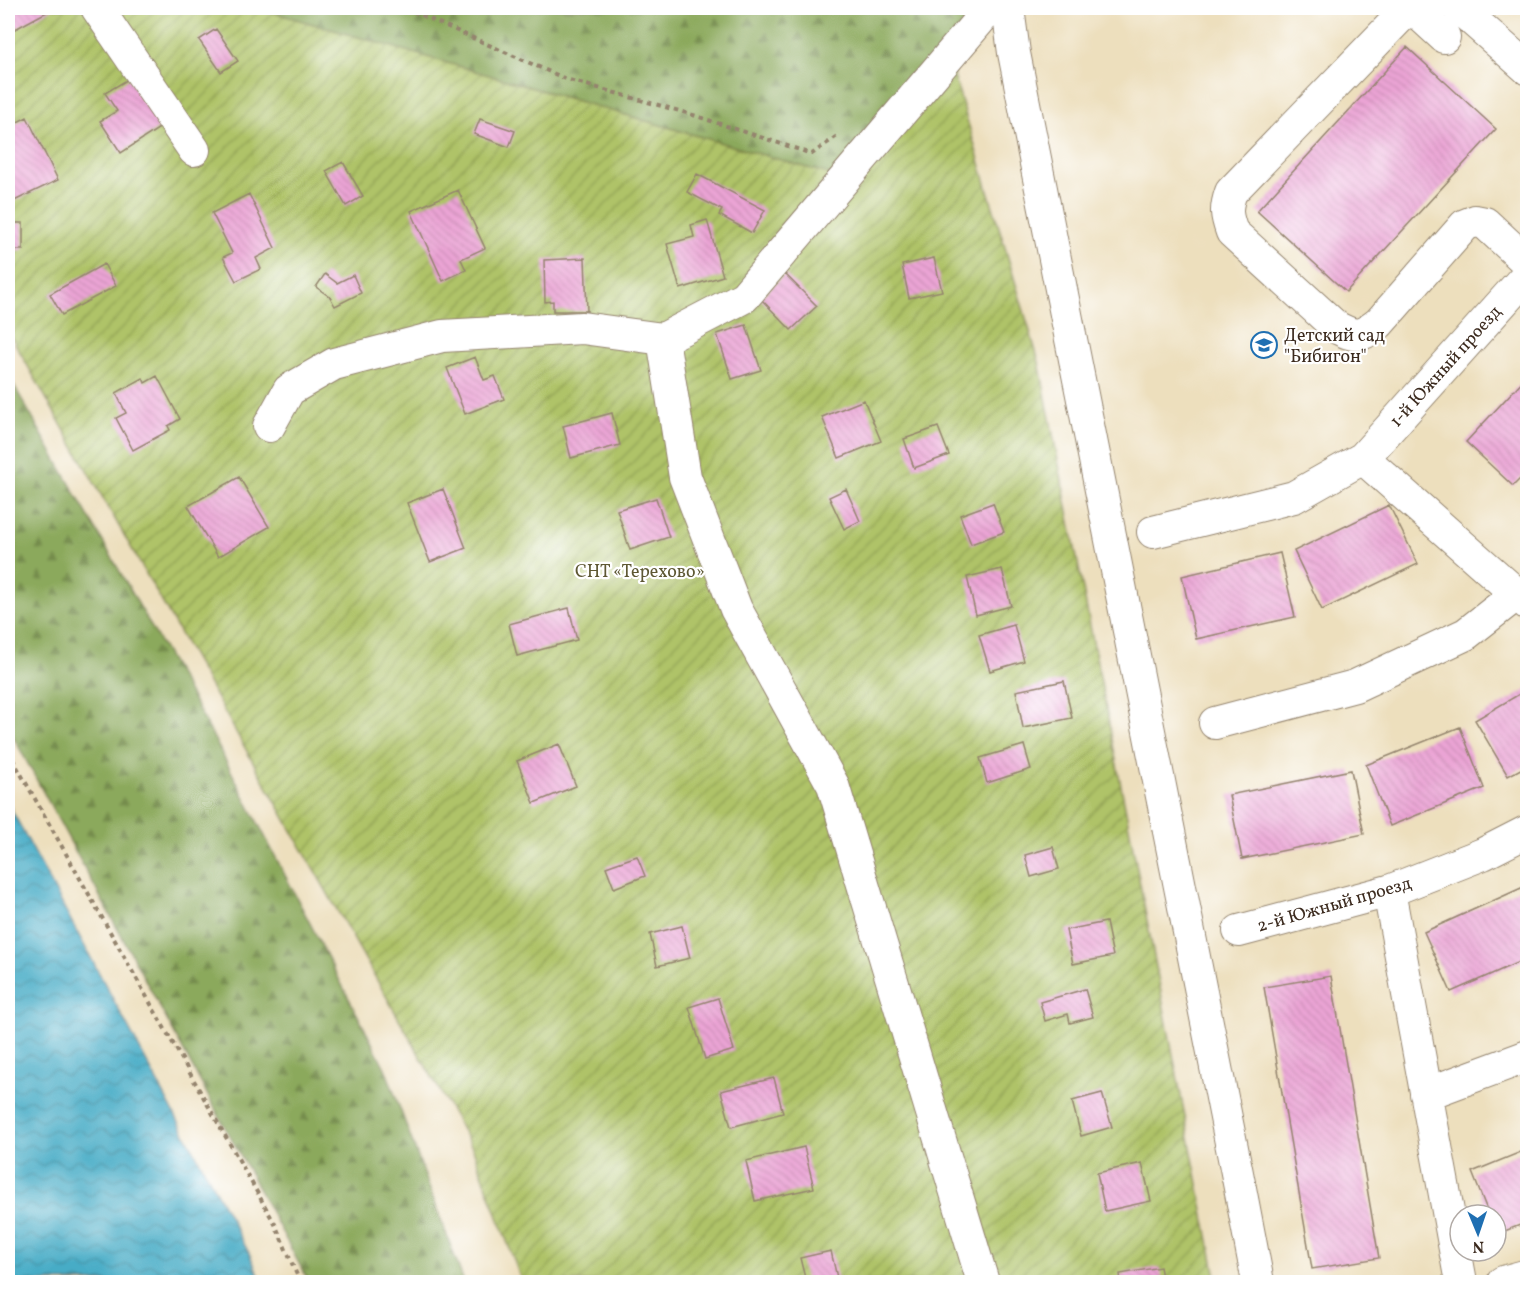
<svg xmlns="http://www.w3.org/2000/svg" width="1535" height="1290" viewBox="0 0 1535 1290" font-family="Vollkorn,serif">
<style>
.forest{fill:url(#forest-firs);stroke:#636a3d;stroke-width:1.5}
.garden{fill:url(#garden-furrows);stroke:#757642;stroke-width:1.5}
.water{fill:url(#water-waves);stroke:#416b72;stroke-width:1.5}
.building{fill:url(#building-back-hatch)}
.lines{fill:none;stroke-linecap:round;stroke-linejoin:round}
.minor-casing{stroke:#94846e;stroke-width:34}
.path{stroke:#94846e;stroke-width:4;stroke-dasharray:4.5 4.5;stroke-linecap:butt}
.minor{stroke:#fff;stroke-width:32}
.labels{text-anchor:middle;stroke-width:4.5;stroke-linejoin:round;paint-order:stroke}
.poi-label{font-size:18px;fill:#3b2a1e;stroke:#fff;text-anchor:start}
.street-label{font-size:18px;fill:#3b2a1e;stroke:#fff}
.park-label{font-size:18px;fill:#5e5834;stroke:#fff}
</style>
<defs>
<pattern id="forest-firs" width="22" height="20" patternUnits="userSpaceOnUse" patternTransform="scale(1.5)"><rect width="22" height="20" fill="#8ba95c"/><path d="M5 1l3.5 6h-7zM16 11l3.5 6h-7z" fill="#738a4b"/></pattern>
<pattern id="garden-furrows" width="10" height="10" patternUnits="userSpaceOnUse" patternTransform="scale(1.5)"><rect width="10" height="10" fill="#afc367"/><path d="M-1 1l2-2M0 10L10 0M9 11l2-2" fill="none" stroke="#909f54"/></pattern>
<pattern id="water-waves" width="16" height="10" patternUnits="userSpaceOnUse" patternTransform="scale(1.5)"><rect width="16" height="10" fill="#47acc6"/><path d="M0 5q4-4 8 0t8 0" fill="none" stroke="#3c8ca0"/></pattern>
<pattern id="building-back-hatch" width="6" height="6" patternUnits="userSpaceOnUse" patternTransform="scale(1.5)"><rect width="6" height="6" fill="#eba4d5"/><path d="M-1 5l2 2M0 0l6 6M5-1l2 2" fill="none" stroke="#ca8db6"/></pattern>
</defs>
<rect width="100%" height="100%" fill="#fff"/>
<filter id="ink" filterUnits="userSpaceOnUse"><feTurbulence type="fractalNoise" baseFrequency=".0167" numOctaves="2"/><feDisplacementMap in="SourceGraphic" scale="12" xChannelSelector="R" yChannelSelector="G"/><feConvolveMatrix kernelMatrix="1 2 1 2 8 2 1 2 1" color-interpolation-filters="sRGB"/></filter>
<filter id="wash" filterUnits="userSpaceOnUse"><feTurbulence type="fractalNoise" baseFrequency=".008" numOctaves="4" result="noise"/><feDisplacementMap in="SourceGraphic" scale="24" xChannelSelector="R" yChannelSelector="G"/><feGaussianBlur stdDeviation="1.35" result="paint"/><feColorMatrix in="noise" values="0 0 0 0 0 0 0 0 0 0 0 0 0 0 0 0 0 1.4 0 .05"/><feComposite in="paint" operator="in"/></filter>
<g filter="url(#wash)">
<rect width="100%" height="100%" fill="#eddfbd"/>
<path class="forest" d="M258 8H973L859 183Z
M8 375 205 721 385 1068 464 1282H309L8 727Z"/>
<path class="garden" d="M8 8H258L859 183 952 69 1039 362 1217 1282H522L473 1149 8 331Z"/>
<path class="water" d="M8 803 249 1253 262 1282H8Z"/>
<g id="blocks">
<path class="building" d="M8 8H54L8 33Z
M216 29 238 61 221 72 199 40Z
M1407 47 1496 129 1346 292 1257 211Z
M130 78 161 127 121 153 100 121 117 111 105 93Z
M27 117 58 180 8 204V157L11 155 8 147V127Z
M480 119 515 131 509 147 474 134Z
M343 162 363 196 346 206 326 171Z
M697 174 765 210 752 233 719 215 722 210 687 192Z
M458 190 485 248 461 259 466 270 443 281 411 211Z
M249 194 275 248 256 258 261 269 236 281 223 257 232 253 212 213Z
M707 220 723 276 680 289 667 244 694 237 691 225Z
M8 223H23V250H8Z
M585 258 587 311H553V301L545 302 544 260Z
M934 258 942 291 909 298 902 265Z
M104 264 116 286 62 315 50 294Z
M325 274 337 283 353 275 361 293 335 306 330 297 316 287Z
M785 274 817 306 791 330 760 298Z
M746 325 761 370 732 379 717 334Z
M475 357 484 380 495 376 504 399 465 414 447 368Z
M1528 375V471L1513 486 1466 442Z
M157 376 180 419 168 426 170 430 133 450 116 418 126 413 116 393 143 378 145 383Z
M864 400 881 441 839 458 822 417Z
M612 413 620 445 571 458 563 426Z
M938 427 949 455 914 468 904 439Z
M239 477 269 527 218 557 188 506Z
M443 489 466 548 430 562 407 503Z
M846 489 860 521 844 529 829 497Z
M656 498 669 537 630 550 617 510Z
M993 503 1004 532 971 544 960 515Z
M1389 505 1418 564 1322 610 1294 551Z
M1280 553 1295 617 1196 639 1182 576Z
M1002 569 1011 606 976 615 967 577Z
M569 608 577 640 517 656 509 624Z
M1014 625 1024 661 990 671 979 635Z
M1064 681 1072 718 1023 728 1016 691Z
M1528 689V765L1508 776 1475 720Z
M1460 727 1484 788 1390 826 1366 765Z
M559 744 576 786 534 803 517 761Z
M1024 745 1031 769 987 783 980 758Z
M1351 770 1364 834 1242 859 1229 795Z
M1053 847 1059 869 1031 877 1025 855Z
M637 856 645 876 614 888 606 867Z
M1528 885V958L1451 992 1424 932Z
M1106 922 1113 956 1073 964 1066 930Z
M682 926 690 958 657 966 650 934Z
M1331 976 1379 1258 1312 1269 1264 987Z
M1085 989 1093 1017 1070 1023 1068 1014 1045 1021 1040 1002Z
M718 998 734 1050 705 1059 689 1007Z
M774 1078 783 1113 731 1127 721 1091Z
M1102 1093 1112 1127 1081 1136 1072 1101Z
M804 1147 814 1188 755 1201 746 1161Z
M1528 1149V1222L1497 1234 1496 1215H1489L1472 1172Z
M1142 1163 1151 1201 1105 1211 1097 1173Z
M831 1251 838 1282H806L800 1258Z
M1160 1267 1163 1282H1121L1120 1274Z"/>
</g>
</g>
<g filter="url(#ink)">
<use href="#blocks" fill-opacity="0" stroke="#94846e" stroke-width="1.5"/>
<g class="lines">
<defs>
<path id="minor" d="M97 8 194 150
M1008 8 1014 53 1240 1188 1258 1282
M1459 8 1528 69
M1444 37 1420 15 1409 12 1400 17 1231 192C1225 209 1226 215 1232 232L1336 327C1356 338 1361 337 1379 323L1465 225 1475 221 1485 223 1528 263
M1528 274 1363 458 1528 604
M269 426 289 390 334 364 442 336 582 328 663 339
M1153 532 1294 497 1363 458
M1215 723 1355 686 1466 634 1517 594
M1389 891 1461 1282
M1239 931 1389 891 1483 854 1528 831
M1426 1094 1528 1056
M983 1282 833 785 736 609 685 477 663 339 744 297 990 8
M1503 1282 1528 1275"/>
</defs>
<use href="#minor" class="minor-casing"/>
<path class="path" d="M405 8 566 79 690 114 812 154 837 136
M8 751 275 1224 300 1282"/>
<use href="#minor" class="minor"/>
</g>
</g>
<defs>
<symbol id="school-ring" viewBox="-11 -11 22 22"><circle r="9.5" fill="#fff" stroke="#1f6fb2" stroke-width="1.5"/><path d="M0-5L7-2L0 1L-7-2ZM-4 1L0 2.5L4 1V4Q0 6-4 4Z" fill="#1f6fb2"/></symbol>
</defs>
<g fill-rule="evenodd">
<use href="#school-ring" x="1249" y="330" width="30" height="30"/>
</g>
<g class="labels">
<g class="poi-label">
<text x="1284" y="341">Детский сад<tspan x="1284" dy="21">"Бибигон"</tspan></text>
</g>
<g class="street-label">
<text transform="translate(1445 366) rotate(-48)" y="6">1-й Южный проезд</text>
<text transform="translate(1334 904) rotate(-16)" y="6">2-й Южный проезд</text>
</g>
<g class="park-label">
<text x="640" y="577">СНТ «Терехово»</text>
</g>
</g>
<rect width="1535" height="1290" fill="none" stroke="#fff" stroke-width="30"/>
<g transform="translate(1478 1233) rotate(178)"><circle r="28" fill="#ffffff" stroke="#b1aaa5" stroke-width="1.5"/>
<path d="M0-4.5L10 22L0 15L-10 22Z" fill="#1f6fb2"/>
<text y="-9" font-size="16" font-weight="bold" text-anchor="middle" fill="#3b2a1e">N</text>
</g>
</svg>
